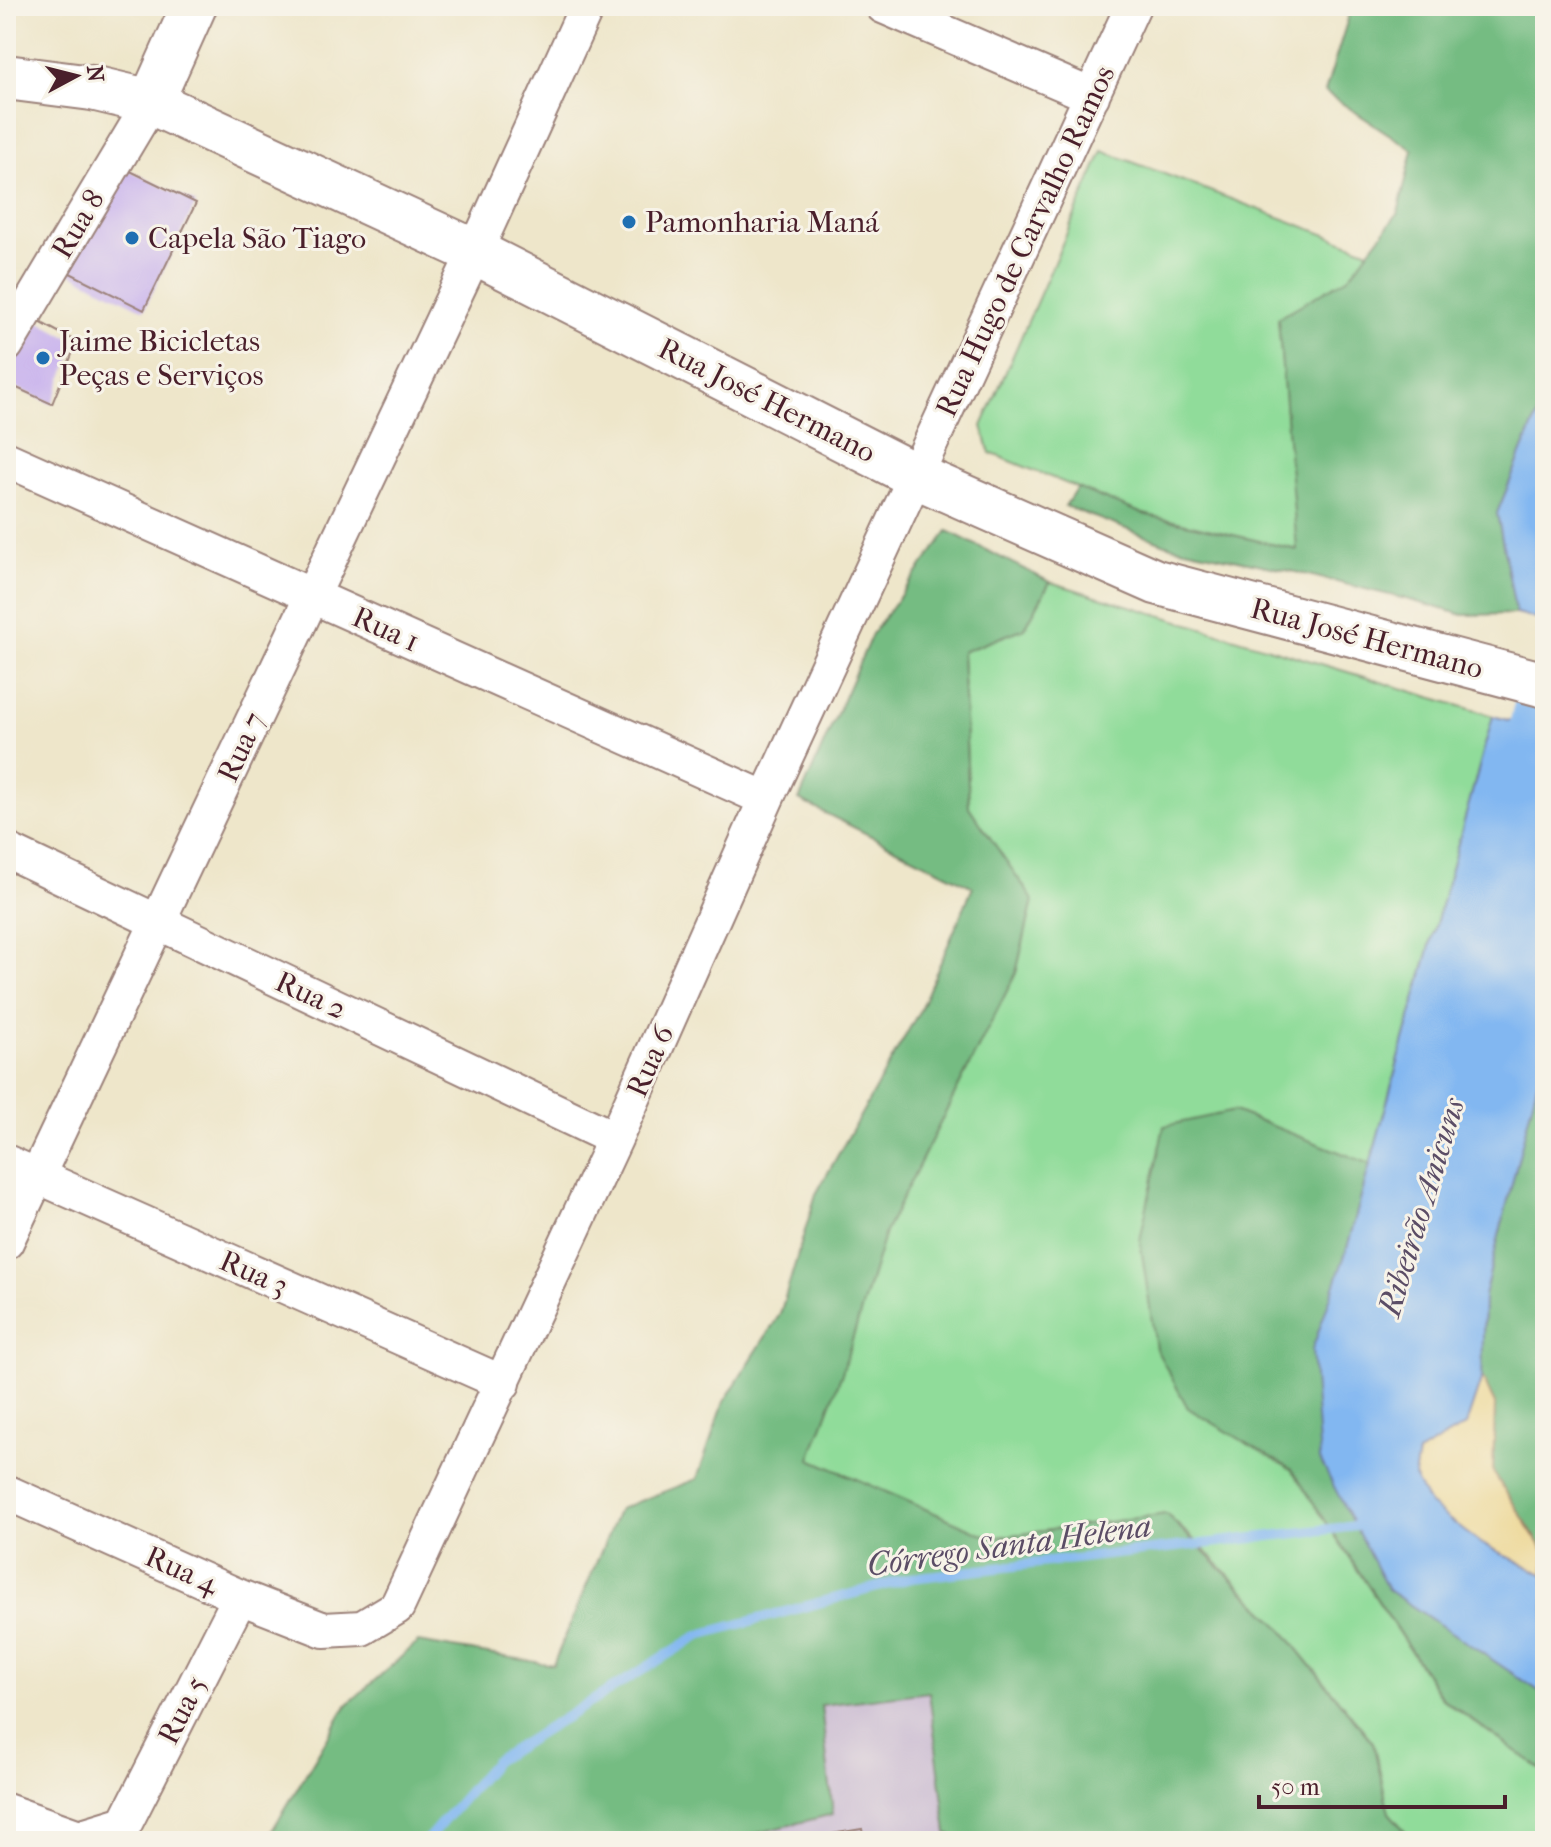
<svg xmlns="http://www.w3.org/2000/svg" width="1551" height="1847" viewBox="0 0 1551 1847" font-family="'IM FELL French Canon',serif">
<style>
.industrial{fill:#ccbed3}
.green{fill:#90dc9a;stroke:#6d7e62;stroke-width:2}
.forest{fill:#74bc82;stroke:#5f6e56;stroke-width:2}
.sand{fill:#eeda9e;stroke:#9c7c64;stroke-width:2}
.water{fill:#82b7f1;stroke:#666b8e;stroke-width:2}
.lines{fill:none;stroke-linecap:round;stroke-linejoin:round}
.stream{stroke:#82b7f1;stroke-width:10}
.river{stroke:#82b7f1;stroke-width:60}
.building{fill:#c1a8ee}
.street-casing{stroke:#9c827a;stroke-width:38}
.secondary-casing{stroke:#9c827a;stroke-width:48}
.street{stroke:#fff;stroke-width:34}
.secondary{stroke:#fff;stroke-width:44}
.poi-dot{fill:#1f6fb2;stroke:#f7f3e8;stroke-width:3}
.labels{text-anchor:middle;stroke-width:6;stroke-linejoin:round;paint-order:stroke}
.poi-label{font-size:30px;fill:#4a1f2b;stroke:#f7f3e8;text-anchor:start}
.street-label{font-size:30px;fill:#4a1f2b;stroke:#f7f3e8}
.water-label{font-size:32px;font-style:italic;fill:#5b4d66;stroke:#f7f3e8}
</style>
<rect width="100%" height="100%" fill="#f7f3e8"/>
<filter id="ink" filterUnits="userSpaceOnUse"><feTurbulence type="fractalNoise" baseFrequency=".0125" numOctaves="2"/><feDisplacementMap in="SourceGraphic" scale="16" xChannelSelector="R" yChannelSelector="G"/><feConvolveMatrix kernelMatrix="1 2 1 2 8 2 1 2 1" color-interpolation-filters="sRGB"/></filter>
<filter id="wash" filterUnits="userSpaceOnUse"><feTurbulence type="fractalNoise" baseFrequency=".006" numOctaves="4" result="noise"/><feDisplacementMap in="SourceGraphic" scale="32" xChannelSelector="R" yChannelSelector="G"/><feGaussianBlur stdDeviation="1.8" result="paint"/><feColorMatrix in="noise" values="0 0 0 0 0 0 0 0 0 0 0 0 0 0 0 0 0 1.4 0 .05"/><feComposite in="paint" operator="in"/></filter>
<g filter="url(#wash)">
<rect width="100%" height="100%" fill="#eee6ca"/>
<path class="industrial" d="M929 1692 947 1833 963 1841H727L833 1814 820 1705Z"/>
<path class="green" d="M1103 151 1369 251 1349 278 1278 318 1298 550 1143 514 990 453 982 426Z
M1050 582 1493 716 1370 1164 1234 1111 1188 1408 1292 1470 1442 1699 1545 1772V1841H1414L1389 1813 1373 1742 1280 1627 1199 1544 1166 1514 992 1538 810 1459 842 1373 885 1232 1016 973 1033 901 969 807 962 652 1025 628Z"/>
<path class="forest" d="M1352 6H1545V396L1497 513 1516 614 1463 615 1410 600 1300 573 1171 546 1065 506 1077 488 1143 514 1297 550 1278 318 1349 277 1398 213 1413 150 1325 92Z
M948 531 1050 582 1025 628 962 652 969 807 1033 900 1016 973 885 1232 842 1373 810 1459 992 1538 1166 1514 1280 1627 1373 1743 1389 1813 1414 1841H963L947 1833 929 1692 821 1705 833 1814 727 1841H266L347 1705 418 1642 553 1665 619 1509 697 1479 724 1402 780 1314 816 1194 921 1008 973 887 799 800 872 634Z
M1545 1051V1552L1493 1472 1495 1404 1482 1377 1484 1296Z
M1234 1111 1370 1164 1346 1252 1388 1590 1545 1695V1772L1443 1699 1292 1470 1188 1408 1156 1349 1140 1240 1164 1126Z"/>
<path class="sand" d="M1482 1377 1495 1404 1493 1472 1545 1552V1575L1480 1543 1428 1504 1414 1477 1418 1453 1466 1425Z"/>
<path class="water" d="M1545 396V621L1516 614 1497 513Z
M1493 716 1545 730V1051L1484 1296 1482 1377 1466 1425 1418 1453 1414 1477 1429 1504 1480 1543 1545 1575V1695L1388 1590 1320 1460 1312 1350 1346 1252Z"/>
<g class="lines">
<path class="stream" d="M426 1841 495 1761 699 1635 911 1578 1365 1525"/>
<path class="river" d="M1521 807 1545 702"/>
</g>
<g id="blocks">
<path class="building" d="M120 166 196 203 144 310 68 272Z
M36 320 77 342 52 404 6 383V375Z
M862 1829 864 1841H801V1839Z"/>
</g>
</g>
<g filter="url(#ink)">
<use href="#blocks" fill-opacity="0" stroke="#9c827a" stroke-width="2"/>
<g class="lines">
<defs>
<path id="street" d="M883 6 1092 96
M6 345 151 102
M6 459 766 799
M6 850 615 1139
M6 1162 503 1383
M6 1242 475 252 587 6
M6 1492 240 1597 324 1630 362 1628 397 1607 615 1139 766 799 1133 6
M6 1811 79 1837 125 1823 240 1597"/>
<path id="secondary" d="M6 77 92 88 151 102 475 252 916 476 1156 582 1545 685
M151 102 194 6"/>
</defs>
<use href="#street" class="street-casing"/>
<use href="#secondary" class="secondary-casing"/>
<use href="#street" class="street"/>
<use href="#secondary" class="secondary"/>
</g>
</g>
<g class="poi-dot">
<circle cx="629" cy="222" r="8"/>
<circle cx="132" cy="238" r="8"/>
<circle cx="43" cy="358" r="8"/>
</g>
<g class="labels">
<g class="poi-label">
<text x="645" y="232">Pamonharia Maná</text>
<text x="148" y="248">Capela São Tiago</text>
<text x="59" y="351">Jaime Bicicletas<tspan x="59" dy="34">Peças e Serviços</tspan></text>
</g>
<g class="street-label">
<text transform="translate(78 224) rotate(-59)" y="10">Rua 8</text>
<text transform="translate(1025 241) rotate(-65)" y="10">Rua Hugo de Carvalho Ramos</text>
<text transform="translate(767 400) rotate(27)" y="10">Rua José Hermano</text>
<text transform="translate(386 629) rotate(24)" y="10">Rua 1</text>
<text transform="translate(1367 638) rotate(15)" y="10">Rua José Hermano</text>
<text transform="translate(241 747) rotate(-65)" y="10">Rua 7</text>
<text transform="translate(311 995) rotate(25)" y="10">Rua 2</text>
<text transform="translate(650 1061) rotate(-66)" y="10">Rua 6</text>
<text transform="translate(254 1273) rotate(24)" y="10">Rua 3</text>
<text transform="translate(182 1570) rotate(24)" y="10">Rua 4</text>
<text transform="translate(182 1710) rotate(-63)" y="10">Rua 5</text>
</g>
<g class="water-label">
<text transform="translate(1421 1207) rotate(-73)" y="11">Ribeirão Anicuns</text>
<text transform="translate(1009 1545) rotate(-8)" y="11">Córrego Santa Helena</text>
</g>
</g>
<rect width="1551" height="1847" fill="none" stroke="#f7f3e8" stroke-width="32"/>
<g transform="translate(76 76) rotate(83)" stroke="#f7f3e8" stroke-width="6" paint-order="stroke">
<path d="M0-6L14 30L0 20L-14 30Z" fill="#4a1f2b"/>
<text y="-12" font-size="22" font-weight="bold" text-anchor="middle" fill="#4a1f2b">N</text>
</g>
<path d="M1259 1795v12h246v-12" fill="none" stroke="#4a1f2b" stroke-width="4"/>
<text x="1271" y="1795" font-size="24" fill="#4a1f2b" stroke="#f7f3e8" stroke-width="6" paint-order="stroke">50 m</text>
</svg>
